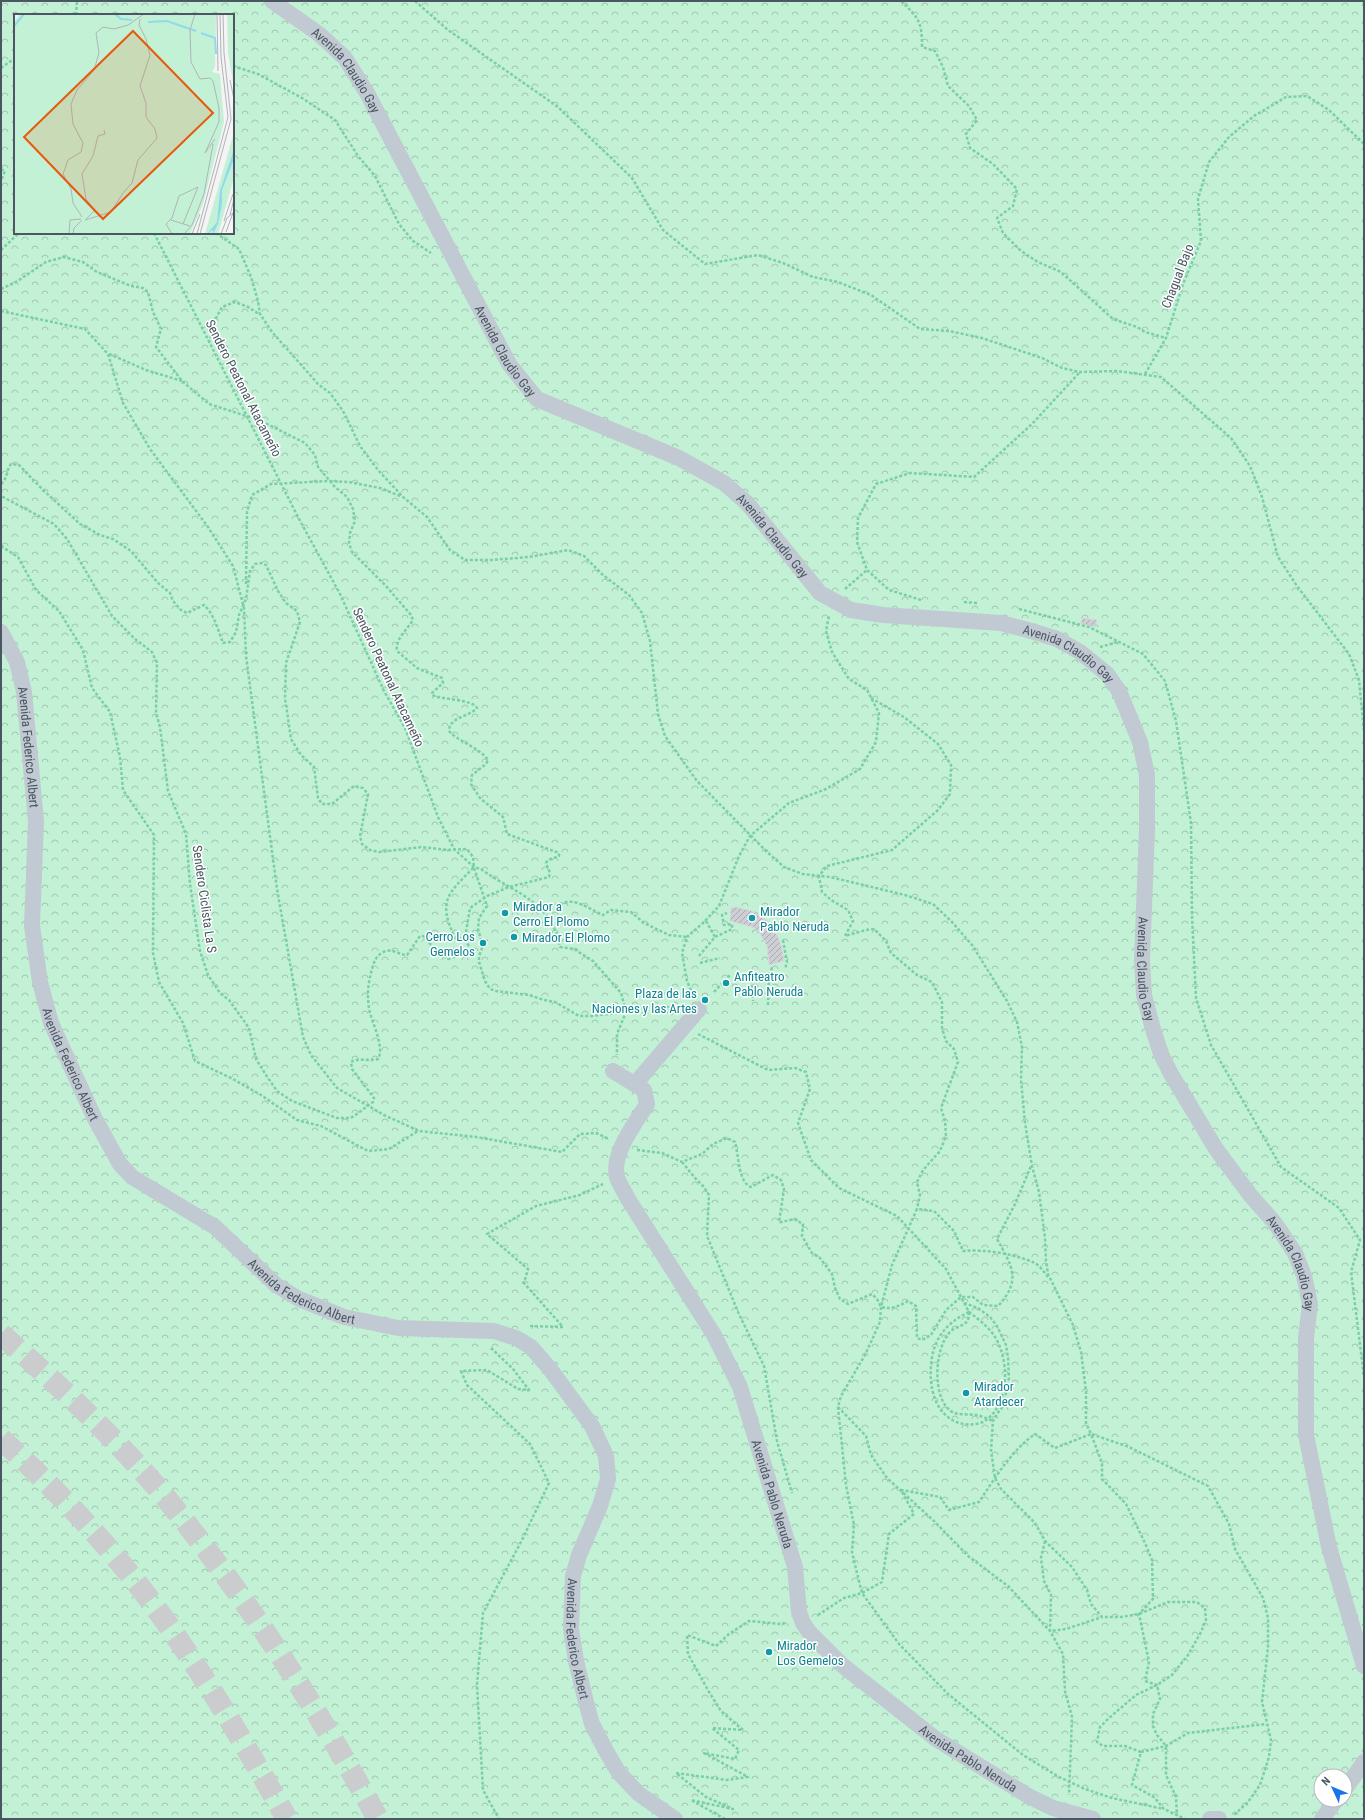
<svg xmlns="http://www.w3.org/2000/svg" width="1365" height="1820" viewBox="0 0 1365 1820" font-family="'Roboto Condensed',sans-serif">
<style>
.park{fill:url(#park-crowns);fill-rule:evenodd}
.building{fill:url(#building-hatch);stroke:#d7d9de}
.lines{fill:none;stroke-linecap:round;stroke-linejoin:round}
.highway-tunnel{stroke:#caccce;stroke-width:22;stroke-dasharray:22 11;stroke-linecap:butt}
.path{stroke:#7ad0a6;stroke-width:2.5;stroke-dasharray:3 2;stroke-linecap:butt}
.street{stroke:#c1cad2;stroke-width:16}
.culture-dot{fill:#0f9aa8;stroke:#fff;stroke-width:1.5}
.labels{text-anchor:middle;stroke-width:3;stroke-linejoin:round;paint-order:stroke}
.street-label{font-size:13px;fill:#4a5661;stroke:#fff}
.culture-label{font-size:13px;fill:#0d838f;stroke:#fff;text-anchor:start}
.inset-river{fill:none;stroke:#90daee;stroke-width:2}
.inset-road{fill:none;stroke:#b1b4b9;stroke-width:1}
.view{fill:#e8590c;fill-opacity:0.15;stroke:#e8590c;stroke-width:2}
.inset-edge{fill:none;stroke:#4a5661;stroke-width:2}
</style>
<defs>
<pattern id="park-crowns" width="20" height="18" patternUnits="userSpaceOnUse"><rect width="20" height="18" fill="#c3f1d5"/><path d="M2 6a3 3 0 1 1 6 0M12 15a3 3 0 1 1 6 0" fill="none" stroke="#a0c6b0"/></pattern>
<pattern id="building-hatch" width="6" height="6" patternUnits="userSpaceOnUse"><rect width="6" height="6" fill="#cdcfd5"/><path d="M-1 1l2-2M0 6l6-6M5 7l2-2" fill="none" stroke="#a8abb0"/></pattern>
</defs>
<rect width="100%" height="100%" fill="#f5f3f3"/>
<path class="park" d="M1 1H1364V1819H1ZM15 15H233V233H15ZM1321 1776H1345V1800H1321Z"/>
<path class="building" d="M1082 618 1097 620 1096 627 1081 624Z
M736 907 752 911 768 921 778 937 782 948 784 961 769 965 767 946 759 932 752 927 730 921 731 908Z"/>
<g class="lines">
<path class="highway-tunnel" d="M1 1334C64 1390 126 1447 178 1513 254 1608 319 1712 378 1819
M1 1439C58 1491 112 1548 158 1611 206 1677 247 1748 287 1819"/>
<path class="path" d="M415 1 448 30 558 107 632 178 663 230 705 264 758 255 783 263 813 277 838 282 871 295 920 329 949 331 982 338 1042 358 1062 368 1080 372 1117 371 1161 377 1231 438 1250 466 1262 497 1278 557 1297 586 1349 654 1359 680 1364 731
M901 1C919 18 922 22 922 47L935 51 943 67 948 86 969 106 977 120 966 134 970 148 993 164 1017 189 1013 206 997 218 1003 233 1021 251 1038 262 1061 272 1113 319 1137 327 1145 332 1166 338
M76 15 77 1
M233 66 258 74 302 98 335 120 358 156 375 176 399 224 413 241 431 253
M1 68 15 58
M1 169 5 171 1 181
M154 233 298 517 340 594 384 691 405 728 438 817 452 845 455 850 474 867 481 869C515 894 551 900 560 947L574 949 593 961 621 993 626 1012 650 1006 668 1007 672 1015
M216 233 239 249 251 277 258 301 260 314 272 332 318 384 330 393 343 411 360 446 378 470 403 497 427 517 450 550 465 560H492L529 557 568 550 584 556 603 575 629 595 642 613 650 641 658 714 665 736 697 781 766 851 784 867 803 874 830 877 905 895 933 904 952 922 972 945 1007 1001 1017 1022 1022 1047 1021 1080 1025 1123 1032 1166 1039 1192 1045 1238 1046 1261 1048 1274 1073 1325 1081 1352 1086 1391V1423L1091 1434 1129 1447 1208 1486 1229 1524 1235 1549 1263 1598 1268 1618V1647L1262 1702 1271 1740 1269 1757 1260 1785 1248 1802 1234 1815
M1 250 19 233
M1 289 16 282 46 262 64 257 83 262 97 272 131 286 143 288 148 292 153 312 161 329 156 347 182 381 209 404 259 420 305 443 315 455 318 467 334 486 347 497 353 509 355 521 350 533 349 543 352 552 386 586 411 615 413 620C407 630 395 639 397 651L417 668 442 678 443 683 432 693V695C443 700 472 699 477 708 469 717 449 717 449 731 460 743 479 747 488 760L486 764 472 775 471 784 480 798 503 817 507 834 559 853V856L548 860 546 863 550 873 549 877 509 887 487 896 470 908 465 938 471 951 448 959C436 953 432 945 423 936H420L407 955C400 955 393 949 386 951 377 954 374 961 372 969 368 983 367 995 369 1009 372 1023 385 1047 378 1059 369 1062 359 1057 351 1062L352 1069 374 1098 373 1102 354 1116 350 1118H337L292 1101 277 1091 266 1075 256 1059 249 1028 229 1000 220 993 208 975 200 951 190 884 186 834 168 791 160 727 156 713 157 663 152 652 135 639 112 616 67 539 54 524 1 496
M1 311 85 329 108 354 123 403 150 449 208 527 233 566 244 608 246 656 277 889 303 1037 311 1055 337 1088 384 1115 419 1131 476 1137 562 1152 580 1134 596 1133 609 1139
M209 343 215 320 222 307 235 302 248 307 259 314
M109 354 146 370 182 381
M1145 374 1166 338 1183 284 1201 241 1198 199 1209 162 1229 137 1254 116 1286 97 1307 96 1329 110 1364 144
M1 484C8 478 6 470 11 464L19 465 42 489 80 524 100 535 113 539 131 551 158 583 170 593 173 601 181 610 187 613 204 605C214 614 218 630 223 643L230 642 236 632 239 615 246 599 250 571 255 564 262 563 266 565 278 591 286 603 297 611 300 622 286 663 285 698 291 739 301 755 314 767 318 798 322 804H332L354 786 363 788 368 794 360 836 362 844 370 850 379 852 422 847 447 850 467 849 473 857 474 867C448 894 437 900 455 938H465
M1 546 18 557 36 590 59 611 83 650 92 688 110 712 120 757 123 790 154 835 153 953 159 982 183 1023 195 1061 233 1079 261 1095 297 1120 321 1126 368 1151 389 1149 418 1131
M246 584 247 512 252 495 271 484 329 481 349 482 380 488 400 496
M845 589 867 570
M921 600 889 590 867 570 857 542 858 518 876 484 910 473 974 477 1032 424 1080 372
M964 602 977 603
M1019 609 1089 627 1143 654 1165 681 1176 721 1191 823 1192 916 1196 998 1211 1045 1281 1167 1339 1208 1360 1240 1351 1272 1364 1377
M1100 647 1118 642
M871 698 904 717 938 744 951 765 950 794 938 810 892 850 827 866 819 876 822 892 831 900 848 910 853 921 845 936 866 930 874 929 886 941 891 953 917 975 932 982 942 1002V1028L946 1041 954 1049 958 1062 941 1108 945 1121 946 1136 940 1151 923 1170 917 1182 920 1195 917 1209
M474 868 487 906 479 918 478 929 483 946 479 956V962L485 981 490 989 496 991 529 995 544 1000 555 1002 579 1016H591L626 1012 617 1034V1055
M540 906C551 907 557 904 568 902 578 900 593 911 603 915L611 910 631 912 644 923 669 935 687 937
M706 921 715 937
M783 940 787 962 785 969
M699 956 715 937 732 929V924L724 925 722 915 727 913
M700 963 720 958
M751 980 753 1001
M714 992 731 974
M693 995 687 981 682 953 687 937 703 923 719 906 739 856 750 836 789 803 826 789 860 769 876 742 879 713 867 690 849 679 832 652 826 631 829 616
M768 1005 769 978 772 967
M698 1034 768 1070 795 1068 806 1072 810 1089 798 1123 811 1160 839 1188 897 1216 946 1269 969 1312C970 1327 958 1324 950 1332 934 1348 931 1402 954 1413 961 1415 969 1414 976 1415 982 1416 988 1419 993 1421
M637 1150 662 1153 682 1162 702 1154 713 1144 727 1138 735 1142C739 1156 738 1182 751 1187L773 1175 781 1180 784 1189 779 1222H782L794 1219 803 1224 802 1236 812 1253 820 1258 832 1274 835 1288 840 1299 848 1304 872 1294 877 1299 881 1307C892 1310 899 1306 908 1301L916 1306 917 1338 922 1340 931 1335 946 1310 961 1297H973L983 1305 998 1306C1022 1280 1012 1266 997 1239L1015 1204 1031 1166
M682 1162 695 1178 703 1186 709 1195 707 1236 738 1312 764 1366 777 1441 792 1493
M1048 1277C1044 1272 1040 1266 1035 1263 1015 1254 985 1249 963 1251L954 1231 934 1211 917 1209 892 1265 881 1307 880 1322 865 1355 841 1396 838 1407 846 1485 854 1525 852 1552 856 1569 862 1593 899 1644 948 1694 1023 1755 1059 1777 1085 1789 1112 1798 1164 1809
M964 1303 978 1308 990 1317 997 1326 1006 1345 1008 1358 1009 1378 1004 1403 993 1421 991 1450 995 1478 1001 1489 1035 1523 1045 1541 1072 1567 1087 1590 1091 1604 1102 1617H1121L1139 1614 1168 1602H1197L1205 1608 1206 1620 1201 1632 1188 1655 1172 1675 1157 1685 1136 1695 1109 1718 1100 1727 1097 1742 1103 1746H1125L1141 1752 1132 1785 1154 1797 1164 1809 1185 1819
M969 1312C977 1318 986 1325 993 1334 1010 1357 1011 1406 983 1422 976 1425 966 1425 959 1423 935 1415 929 1388 931 1365 933 1339 946 1323 969 1312Z
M530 1326 563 1327 524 1283 528 1269 487 1234 536 1206 580 1195 603 1184
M491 1348 513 1369 529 1390 518 1389 487 1370 461 1371 467 1385 530 1444 549 1483 522 1540 483 1613 477 1685 483 1790 499 1819
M838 1407 866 1436 871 1455 887 1478 934 1521 968 1556 1008 1586 1050 1631 1063 1654 1065 1691 1072 1717 1069 1795
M1045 1541 1041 1558 1044 1581 1051 1595 1050 1631 1066 1629 1102 1617
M818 1615 844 1598 862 1593 882 1582 889 1534 914 1514 901 1490 940 1497 949 1510 979 1502C995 1478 1011 1451 1035 1434L1055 1448 1091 1434 1102 1463V1479L1126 1504 1145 1543 1152 1560 1153 1599 1139 1614 1149 1662 1145 1681 1157 1685 1160 1699 1153 1714V1726L1157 1735 1166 1746V1775L1176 1797 1177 1815
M1141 1752 1166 1746 1188 1733 1266 1724
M725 1819 691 1800 733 1809 706 1797 676 1773 727 1780 748 1777 704 1753 735 1759 739 1750 712 1728 743 1730 721 1711 709 1692 688 1654 687 1635 716 1646 729 1634 749 1621 781 1624 785 1623"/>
<g class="street">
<path id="s1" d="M272 1 319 34 345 58 367 93 509 364 537 399 679 458 724 483 747 503 820 593 851 610 883 615 1001 623 1028 630 1057 639 1080 652 1107 674 1119 691 1140 742 1147 775V830L1142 960 1144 995 1153 1029 1161 1054 1171 1074 1216 1149 1251 1196 1274 1222 1295 1253 1304 1276 1310 1304 1306 1338V1435L1329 1547 1364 1666"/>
<path id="s2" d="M1 632 17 662 24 692 36 821 32 926 40 982 51 1023 94 1117 111 1148 120 1164 132 1177 215 1227 276 1285 299 1299 344 1317 398 1328 494 1331 516 1338 531 1347 550 1369 592 1426 606 1456 608 1479 600 1506 579 1555 573 1576 571 1629 576 1661 586 1702 592 1724 606 1751 619 1773 639 1794 675 1819"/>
<path id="s3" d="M613 1071 644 1090 647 1104C636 1123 611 1153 617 1177 619 1184 625 1192 628 1199L714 1335 740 1387 795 1567 799 1612 803 1623 809 1632 842 1665 936 1739 1030 1797 1053 1808 1093 1819"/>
<path d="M635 1084 699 1009"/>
<path d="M1345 1789 1364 1762"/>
<path d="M1210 1819H1219"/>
<path d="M1322 1819 1336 1800"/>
</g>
</g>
<g class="culture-dot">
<circle cx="505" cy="913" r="4"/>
<circle cx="752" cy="918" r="4"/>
<circle cx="514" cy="937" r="4"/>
<circle cx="483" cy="943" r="4"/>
<circle cx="726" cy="983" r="4"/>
<circle cx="705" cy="1000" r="4"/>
<circle cx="966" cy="1393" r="4"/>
<circle cx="769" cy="1652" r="4"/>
</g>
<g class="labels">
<g class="street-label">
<text dy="5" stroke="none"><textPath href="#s1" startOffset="103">Avenida Claudio Gay</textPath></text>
<text transform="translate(1177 276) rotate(-69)" y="5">Chagual Bajo</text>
<text dy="5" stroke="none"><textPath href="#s1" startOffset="427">Avenida Claudio Gay</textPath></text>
<text transform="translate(244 388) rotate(63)" y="5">Sendero Peatonal Atacameño</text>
<text dy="5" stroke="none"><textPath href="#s1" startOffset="762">Avenida Claudio Gay</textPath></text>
<text dy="5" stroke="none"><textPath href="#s1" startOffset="1098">Avenida Claudio Gay</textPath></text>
<text transform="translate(389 677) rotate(65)" y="5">Sendero Peatonal Atacameño</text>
<text dy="5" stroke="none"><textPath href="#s2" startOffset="120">Avenida Federico Albert</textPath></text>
<text transform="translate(205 899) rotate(82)" y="5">Sendero Ciclista La S</text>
<text dy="5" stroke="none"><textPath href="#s1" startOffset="1446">Avenida Claudio Gay</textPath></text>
<text dy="5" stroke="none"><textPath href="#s2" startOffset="444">Avenida Federico Albert</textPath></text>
<text dy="5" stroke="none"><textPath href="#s1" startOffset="1782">Avenida Claudio Gay</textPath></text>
<text dy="5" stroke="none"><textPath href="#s2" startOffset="780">Avenida Federico Albert</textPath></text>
<text dy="5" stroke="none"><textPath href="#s3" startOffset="487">Avenida Pablo Neruda</textPath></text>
<text dy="5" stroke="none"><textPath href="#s2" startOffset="1344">Avenida Federico Albert</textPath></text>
<text dy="5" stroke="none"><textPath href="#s3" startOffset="835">Avenida Pablo Neruda</textPath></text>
</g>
<g class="culture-label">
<text x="513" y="911">Mirador a<tspan x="513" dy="15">Cerro El Plomo</tspan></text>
<text x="760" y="916">Mirador<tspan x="760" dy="15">Pablo Neruda</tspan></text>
<text x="475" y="941" text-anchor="end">Cerro Los<tspan x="475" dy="15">Gemelos</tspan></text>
<text x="522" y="942">Mirador El Plomo</text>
<text x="734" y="981">Anfiteatro<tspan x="734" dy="15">Pablo Neruda</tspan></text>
<text x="697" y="998" text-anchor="end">Plaza de las<tspan x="697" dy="15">Naciones y las Artes</tspan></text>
<text x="974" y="1391">Mirador<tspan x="974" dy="15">Atardecer</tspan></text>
<text x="777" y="1650">Mirador<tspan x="777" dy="15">Los Gemelos</tspan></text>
</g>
</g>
<g transform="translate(14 14)">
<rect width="220" height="220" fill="#f5f3f3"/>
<path d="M6 0H202L201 53 198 58 206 60 210 108 189 190 176 220H0V8ZM213 0H220V73L214 39ZM220 118V163L205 217 204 220H191Z" fill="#c3f1d5"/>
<path d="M220 135V145L208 176V190L204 210 199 220V216L193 220 203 208 206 177Z" fill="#90daee"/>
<path class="inset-river" d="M101 0 107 5 118 6M134 8 153 7 182 17M0 12 10 0M187 19 201 24 202 40"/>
<path class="inset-road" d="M181 0 176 16 177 48 186 65 196 64 199 67 205 94V108L191 139 201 125M203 0 204 57M216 66 220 85M216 201 220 185M68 203 59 189 57 175 49 160 54 146 67 138 69 129 59 110 57 90 63 76 80 56 85 39 82 19 89 13 100 15 114 11 130 0M72 205 81 196 72 185 68 160 79 142 84 122 91 120 90 116M71 206 97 198 109 179 118 169 124 146 143 124 141 115 132 103V89L126 72 136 41 132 25 125 11 126 5M157 206 176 212M210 207 219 180M169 210 184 173M212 218 219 199M55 220 56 206 67 205M59 220 60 214 68 206M158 220 152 210 158 204 165 182 184 173M170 220 178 211 190 180 199 130M178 220 186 200M183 220 214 103 207 43 206 0M186 220 217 105 210 39 209 0M207 220 213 204 220 198"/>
<path class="view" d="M119 17 199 99 89 205 10 123Z"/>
<rect width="220" height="220" class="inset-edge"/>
</g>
<rect width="1365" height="1820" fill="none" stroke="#4a5661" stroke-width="4"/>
<g transform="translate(1333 1788) rotate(314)"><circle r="19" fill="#ffffff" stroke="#b7bbc0"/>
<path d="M0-3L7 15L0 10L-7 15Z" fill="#1a73e8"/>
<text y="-6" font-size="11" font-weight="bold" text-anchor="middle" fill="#4a5661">N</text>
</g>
</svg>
